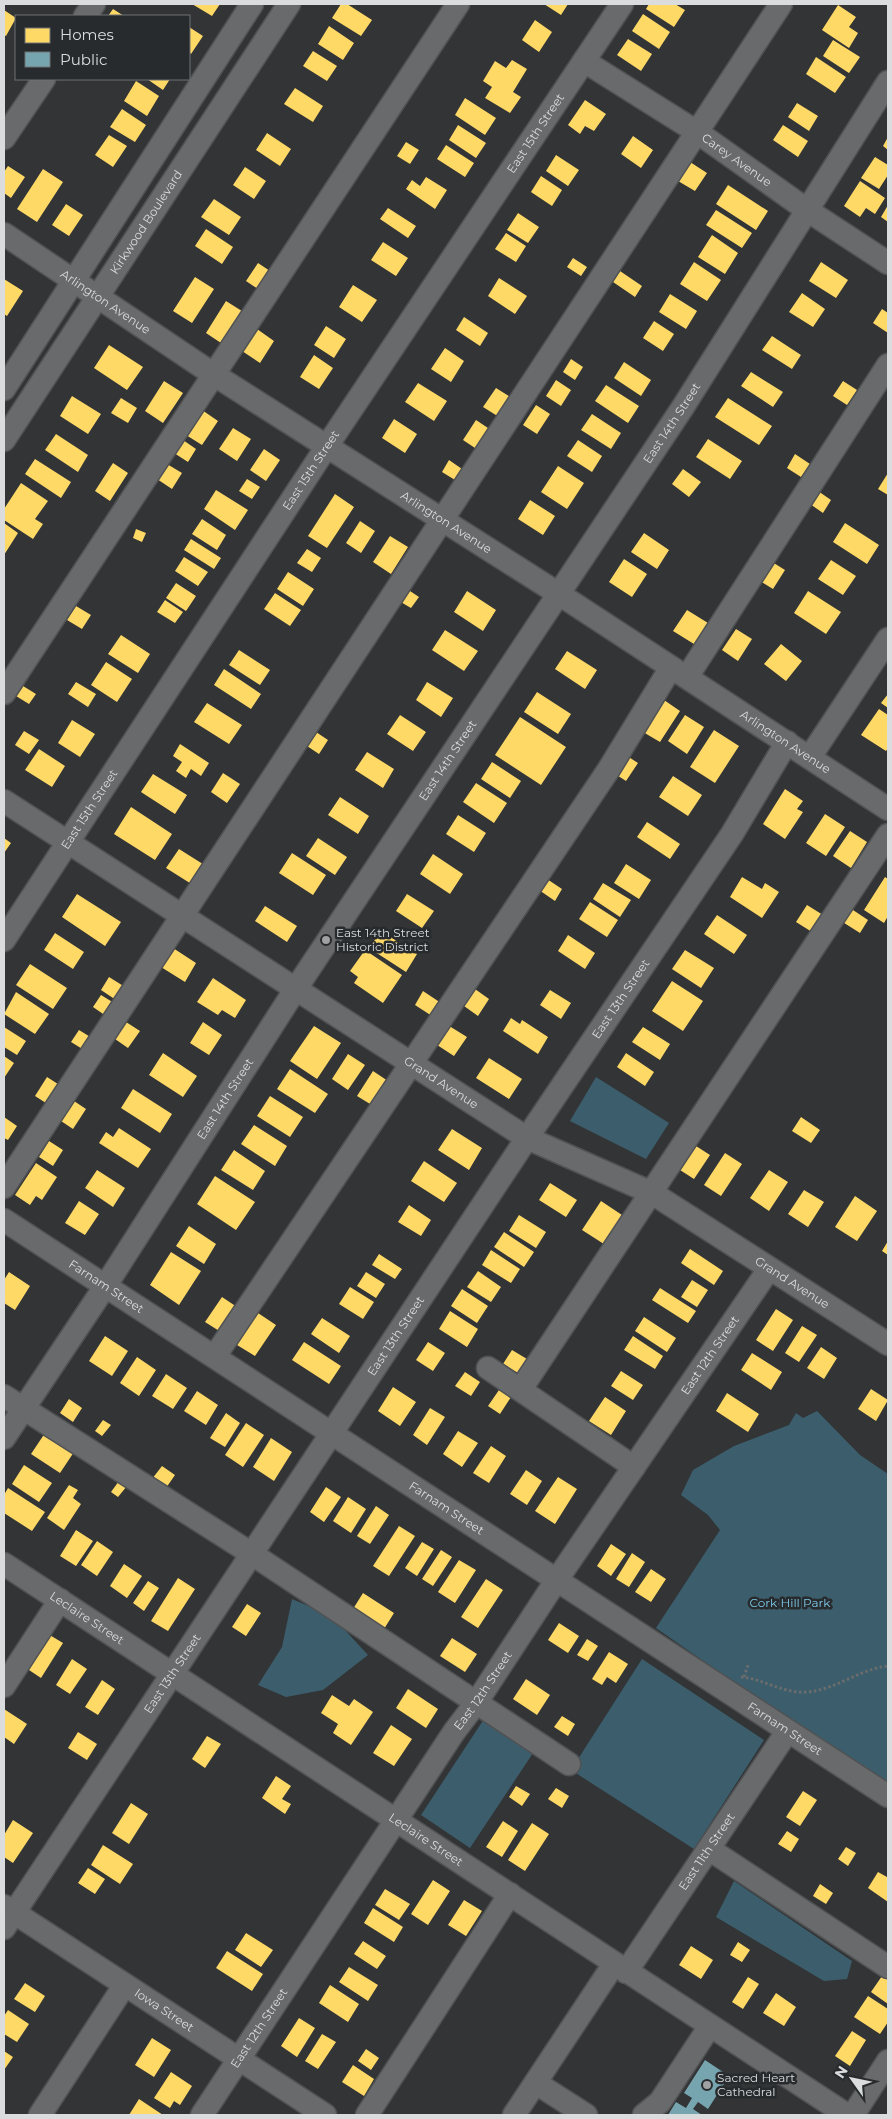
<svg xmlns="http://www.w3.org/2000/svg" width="892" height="2119" viewBox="0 0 892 2119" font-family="Montserrat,sans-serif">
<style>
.green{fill:#3c5e6c}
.homes{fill:#ffd966}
.public{fill:#76a5af}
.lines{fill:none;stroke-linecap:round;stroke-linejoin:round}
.minor-casing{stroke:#505254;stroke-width:25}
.path{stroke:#6a6c6d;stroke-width:3;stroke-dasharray:2.5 2.5;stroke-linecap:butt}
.minor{stroke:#686a6b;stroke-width:22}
.poi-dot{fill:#9fa1a3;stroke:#272b2d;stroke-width:2}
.labels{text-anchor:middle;stroke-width:5;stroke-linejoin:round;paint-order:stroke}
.street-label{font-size:12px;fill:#dadcde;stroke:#272b2d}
.poi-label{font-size:12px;fill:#dadcde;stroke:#272b2d;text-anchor:start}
.park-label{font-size:12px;fill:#7dcaeb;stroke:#272b2d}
</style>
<rect width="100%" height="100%" fill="#323436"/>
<path class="green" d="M596 1077 669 1123 646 1159 570 1121Z
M817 1411 860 1455 888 1474V1782L732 1681 656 1628 720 1530 708 1515 681 1495 693 1470 734 1446 789 1425 796 1413 803 1418Z
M292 1599 332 1616 368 1655 323 1690 286 1697 258 1685 282 1647Z
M642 1659 764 1740 694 1849 571 1770Z
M484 1719 533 1753 470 1848 421 1815Z
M734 1881 852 1961 847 1979 824 1981 716 1917Z"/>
<path class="homes" d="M192 4H220L212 16Z
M341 4H347L372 20 361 36 332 18Z
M544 4H568L561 15Z
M649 4H675L685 10 674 27 646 9Z
M838 5 856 17 849 27 858 33 849 48 822 30Z
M113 9 124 16H108Z
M4 10 16 18 6 36 4 35Z
M643 14 670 32 659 49 632 31Z
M535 20 552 32 539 52 522 40Z
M329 26 354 43 343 60 318 44Z
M189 27 203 36 191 54 189 52Z
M628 39 652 54 641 71 617 55Z
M833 40 860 57 849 73 823 56Z
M313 51 337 66 327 81 303 66Z
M816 57 846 77 835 93 806 74Z
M512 60 527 69 513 92 521 97 510 113 485 98 492 87 483 81 495 61 506 68Z
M147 79H170L163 90Z
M136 81 159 96 147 116 124 101Z
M295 88 323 106 313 122 284 104Z
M465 98 496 118 485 135 455 115Z
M585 100 606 114 594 131 585 126 580 134 568 125Z
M797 103 818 116 809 131 788 117Z
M122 109 146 125 135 142 110 127Z
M458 125 486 143 476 158 449 140Z
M783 125 808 141 798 157 773 140Z
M267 133 291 149 280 166 256 150Z
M109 135 127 146 113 167 95 155Z
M633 136 653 150 641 168 621 154Z
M888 137V150L883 146Z
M406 142 419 150 410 164 397 156Z
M446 145 474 163 465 177 437 159Z
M556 155 579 170 568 186 546 171Z
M875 157 888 165V175L879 189 861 178Z
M690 162 707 173 695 191 678 181Z
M8 166 25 177 11 198 4 193V172Z
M245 167 266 181 254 199 233 185Z
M43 169 63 182 37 222 17 209Z
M541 176 562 190 552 206 531 192Z
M426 177 447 190 435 209 406 189 412 180 420 186Z
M860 181 885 198 875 214 866 208 860 217 844 206Z
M728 185 768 211 756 230 716 204Z
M214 199 241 217 229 235 201 217Z
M66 204 83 215 69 236 52 225Z
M888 205V222L881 217Z
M388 208 416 226 408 238 380 219Z
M716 210 752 233 742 248 706 225Z
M518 213 539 227 528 243 507 230Z
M206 229 233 247 222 264 195 246Z
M506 233 526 246 516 262 495 249Z
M712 235 738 253 725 274 698 257Z
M383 242 408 258 396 276 371 260Z
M573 258 587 267 581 276 567 267Z
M694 262 721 280 707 301 680 284Z
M821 262 848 280 836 298 809 281Z
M258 263 270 271 258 289 246 281Z
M620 271 642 286 635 297 613 282Z
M195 277 214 289 192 323 173 311Z
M499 278 527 296 515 314 488 296Z
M4 279 23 291 7 316 4 314Z
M353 285 377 300 362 322 339 307Z
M802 293 825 309 813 327 789 312Z
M670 294 697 311 686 329 659 312Z
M226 301 245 313 224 345 206 333Z
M882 309 888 313V333L873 323Z
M464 317 488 333 480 346 456 330Z
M654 321 674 334 663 351 643 338Z
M326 326 346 339 334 358 314 345Z
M257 329 274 341 260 363 242 351Z
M772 336 801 355 792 369 762 350Z
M109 345 143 367 127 390 94 368Z
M445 348 464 361 451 382 431 369Z
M314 355 333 368 319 389 300 377Z
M571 359 583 367 575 380 563 372Z
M624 362 651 380 641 396 614 378Z
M751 372 783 392 773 407 741 386Z
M556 380 571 390 561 406 546 396Z
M164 381 183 393 163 423 145 411Z
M843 381 857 390 847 405 833 396Z
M418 383 447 401 434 421 405 402Z
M606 385 639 406 628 423 595 401Z
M496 388 512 398 499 417 483 407Z
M72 396 101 414 88 434 60 416Z
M121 398 137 408 128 423 111 413Z
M728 398 772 426 759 445 715 417Z
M536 405 550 414 537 434 523 425Z
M202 410 218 421 202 445 186 435Z
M592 414 621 433 611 449 581 430Z
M394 419 417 434 405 453 382 438Z
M476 420 491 430 478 450 463 440Z
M233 428 251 439 237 461 219 449Z
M56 434 88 455 78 472 45 450Z
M708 439 742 461 730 479 696 457Z
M183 440 196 449 188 462 174 453Z
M578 440 602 456 592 472 567 456Z
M264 449 280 460 266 481 250 470Z
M795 454 810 464 801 477 787 468Z
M35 459 71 482 61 498 25 474Z
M449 460 462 469 455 480 442 472Z
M113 463 128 473 110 501 95 491Z
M167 464 182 473 172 489 157 479Z
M558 466 584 483 567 509 541 492Z
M683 469 701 482 689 497 672 484Z
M888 473V495L878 489Z
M247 479 260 487 252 499 239 491Z
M21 483 48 501 35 519 43 524 33 539 4 520V509Z
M216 490 248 510 235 530 204 509Z
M818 491 831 500 823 513 810 504Z
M335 494 354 507 327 548 308 536Z
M530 500 555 516 543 535 518 519Z
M202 519 226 535 217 550 192 534Z
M360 521 375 531 361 553 346 543Z
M4 523 18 533 4 555Z
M845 523 879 545 867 564 833 542Z
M136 529 146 533 142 542 133 538Z
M644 533 669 550 657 569 631 552Z
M390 536 408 547 391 574 373 562Z
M191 539 221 558 214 569 184 550Z
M307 549 321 558 312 572 297 563Z
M184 557 208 572 198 586 175 571Z
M624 559 647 574 632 597 609 582Z
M769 560 785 570 773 589 757 579Z
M831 560 856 576 843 595 818 579Z
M288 572 314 589 303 606 277 589Z
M176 583 196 596 186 611 166 598Z
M407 589 419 597 411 608 399 601Z
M467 591 496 610 483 631 454 612Z
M808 591 841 612 826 634 794 613Z
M275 593 301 610 290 626 264 609Z
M165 600 183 612 175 623 157 612Z
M76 606 91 615 82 629 67 620Z
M687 610 708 623 694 644 673 631Z
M736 629 752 639 738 661 722 650Z
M445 630 478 651 464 671 432 650Z
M121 635 150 654 138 673 108 654Z
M781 644 802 661 786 681 764 664Z
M239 650 270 670 260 685 229 665Z
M567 651 597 670 585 689 555 669Z
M106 662 132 679 117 702 91 685Z
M224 669 261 694 251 709 214 685Z
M76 682 96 694 88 707 68 694Z
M427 682 453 698 441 717 416 700Z
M23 686 36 694 29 704 16 696Z
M537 692 571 714 558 734 524 712Z
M888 694V708L881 703Z
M664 700 680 711 660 742 643 732Z
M207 703 242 725 229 744 194 722Z
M879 709 888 715V748L886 751 861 735Z
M400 715 426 732 413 751 387 734Z
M685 715 704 727 687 754 668 741Z
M520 717 566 747 541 785 495 755Z
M72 720 95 734 80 757 58 743Z
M313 730 328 740 319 754 304 744Z
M714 730 739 746 715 783 690 767Z
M24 731 39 740 29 754 15 745Z
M180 744 209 763 201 776 191 769 186 778 176 771 182 762 173 756Z
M39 749 65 766 52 787 25 770Z
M367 752 394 769 383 788 355 770Z
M624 754 638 763 626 781 612 772Z
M492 762 521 781 510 798 481 779Z
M223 773 240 784 227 803 211 792Z
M153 774 187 795 175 814 141 792Z
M673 776 702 795 688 816 659 797Z
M476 783 507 803 494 823 463 802Z
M785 789 803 801 797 809 803 812 785 839 763 824Z
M340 797 369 816 358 834 328 815Z
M131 807 172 834 155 860 114 834Z
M825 814 845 827 826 856 806 843Z
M458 815 486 833 474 852 446 834Z
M647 822 680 844 670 859 637 837Z
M850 831 867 842 851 868 833 856Z
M4 838 11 843 4 853Z
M318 838 347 857 335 875 306 856Z
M179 849 206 866 193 885 166 868Z
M292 853 326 875 313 895 279 873Z
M433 854 463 874 450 894 420 874Z
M626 864 651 880 639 899 614 883Z
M742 877 762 889 765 883 779 892 762 918 730 897Z
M885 877 888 879V916L884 923 864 910Z
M547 879 562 889 555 901 539 890Z
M603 883 631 900 620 917 593 899Z
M77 894 121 922 105 946 62 917Z
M407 894 434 911 422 928 396 911Z
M590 902 618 920 607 937 579 919Z
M807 905 823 915 812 932 796 922Z
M265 906 297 926 287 942 255 921Z
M850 908 868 920 860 933 841 921Z
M717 915 747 935 734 954 704 934Z
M381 931 417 954 406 972 369 948Z
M55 933 84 952 73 969 44 950Z
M568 935 595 953 585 969 558 951Z
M173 948 196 963 185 982 161 967Z
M365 950 402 975 383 1003 354 983 358 977 350 971Z
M685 950 714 968 701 988 672 969Z
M30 964 67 988 53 1009 16 985Z
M109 977 125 987 116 1000 101 990Z
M213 978 246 1000 235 1018 222 1010 218 1015 197 1002Z
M672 981 703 1001 683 1031 652 1011Z
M475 989 489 999 478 1016 464 1006Z
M550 990 571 1003 561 1019 540 1005Z
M423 991 444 1005 435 1018 415 1005Z
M16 992 49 1014 35 1034 4 1014Z
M101 995 114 1003 106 1016 93 1007Z
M511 1018 520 1024 522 1020 548 1037 538 1054 503 1031Z
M126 1022 140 1031 128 1048 115 1039Z
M203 1022 222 1035 209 1055 190 1043Z
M446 1024 467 1037 454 1056 434 1043Z
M314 1026 341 1043 317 1079 290 1061Z
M4 1027 26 1041 17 1055 4 1047Z
M643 1027 670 1044 660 1060 632 1042Z
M79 1030 92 1038 84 1050 71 1042Z
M163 1053 197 1076 183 1097 149 1075Z
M626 1053 654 1072 645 1086 617 1067Z
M348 1054 365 1065 348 1090 332 1079Z
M4 1056 14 1063 4 1078Z
M489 1058 522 1079 509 1099 476 1078Z
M290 1069 328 1094 315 1113 277 1089Z
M373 1071 391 1083 375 1107 357 1096Z
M47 1077 61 1086 49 1105 35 1096Z
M133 1089 172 1114 160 1133 121 1108Z
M270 1096 303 1117 290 1137 257 1116Z
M74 1101 86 1109 73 1129 61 1121Z
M4 1117 17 1126 8 1140 4 1138Z
M801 1117 820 1130 811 1143 792 1131Z
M254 1125 287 1146 275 1166 241 1144Z
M119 1128 151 1149 138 1168 99 1143 106 1132 113 1137Z
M452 1129 482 1148 469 1170 438 1150Z
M49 1141 63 1150 53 1166 39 1157Z
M696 1146 710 1155 694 1179 680 1170Z
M234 1150 265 1171 253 1190 221 1170Z
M725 1153 742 1164 721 1196 704 1185Z
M424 1161 457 1183 444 1202 411 1181Z
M36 1163 57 1177 42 1200 36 1196 30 1205 15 1195Z
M97 1170 125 1188 113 1207 85 1188Z
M769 1170 788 1182 769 1211 750 1198Z
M215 1176 255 1202 236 1230 197 1204Z
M550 1183 577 1200 566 1217 539 1200Z
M804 1190 824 1202 808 1227 788 1214Z
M855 1196 877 1211 857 1241 835 1227Z
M79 1201 99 1214 85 1235 65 1223Z
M601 1201 625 1217 607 1246 582 1230Z
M409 1205 431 1220 421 1236 398 1222Z
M519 1215 546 1232 536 1248 509 1231Z
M189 1226 216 1244 204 1264 176 1246Z
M504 1232 534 1252 524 1267 494 1247Z
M888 1241V1255L882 1251Z
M690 1249 723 1271 714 1285 681 1263Z
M491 1250 520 1269 511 1283 482 1265Z
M171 1252 201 1271 179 1305 150 1285Z
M379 1254 402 1269 395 1279 372 1265Z
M478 1271 501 1287 491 1302 467 1287Z
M9 1272 30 1286 15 1310 4 1303V1280Z
M366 1272 385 1284 376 1298 357 1286Z
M692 1280 708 1290 697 1307 681 1297Z
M350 1287 374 1302 363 1319 339 1304Z
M660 1288 696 1311 688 1323 652 1300Z
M462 1289 488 1306 477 1323 451 1306Z
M222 1297 240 1309 224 1334 205 1322Z
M776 1309 793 1320 773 1351 756 1340Z
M450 1311 478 1329 467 1347 439 1329Z
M258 1313 276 1325 255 1356 237 1345Z
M644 1317 676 1338 667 1352 635 1331Z
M322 1318 350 1336 339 1353 311 1334Z
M802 1326 817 1335 799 1362 785 1353Z
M105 1336 128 1351 112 1376 89 1361Z
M633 1336 663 1356 655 1369 624 1350Z
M304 1342 341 1366 329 1384 292 1360Z
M428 1342 445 1353 433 1371 416 1360Z
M821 1347 837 1358 824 1379 807 1368Z
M512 1350 527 1359 518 1373 503 1364Z
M752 1353 782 1372 771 1390 741 1370Z
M137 1357 156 1370 139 1396 120 1383Z
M621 1371 643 1385 633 1400 611 1386Z
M465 1372 480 1382 471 1396 455 1386Z
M166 1374 187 1388 173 1409 152 1396Z
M393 1387 416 1402 400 1426 378 1411Z
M871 1389 888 1400 876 1421 858 1409Z
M499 1390 511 1397 500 1414 488 1406Z
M197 1391 218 1405 206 1425 184 1411Z
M727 1393 759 1414 748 1432 716 1411Z
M605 1397 626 1411 611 1435 589 1421Z
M69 1399 82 1408 73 1422 60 1413Z
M430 1408 445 1417 427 1445 413 1435Z
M226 1413 240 1423 225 1447 210 1438Z
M103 1420 111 1425 102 1436 95 1431Z
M246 1423 264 1435 243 1467 225 1455Z
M458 1431 478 1443 462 1467 443 1454Z
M45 1433 74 1452 60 1473 31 1454Z
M271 1438 292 1452 274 1481 253 1467Z
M491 1446 506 1456 489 1483 473 1473Z
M24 1465 52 1483 39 1502 12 1484Z
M162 1466 175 1475 166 1488 152 1479Z
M526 1470 542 1481 527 1505 510 1494Z
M558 1477 577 1489 555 1524 535 1511Z
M119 1481 127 1486 118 1497 111 1492Z
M69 1485 78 1490 73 1498 81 1504 64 1530 47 1518Z
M326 1487 341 1497 324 1522 310 1512Z
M8 1488 45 1512 32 1531 4 1513V1495Z
M348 1497 366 1509 351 1533 333 1521Z
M376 1506 389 1515 370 1544 357 1536Z
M399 1526 415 1536 389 1576 373 1566Z
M76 1530 93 1541 76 1566 60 1556Z
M97 1541 113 1552 97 1576 81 1565Z
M422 1542 434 1549 417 1576 405 1568Z
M611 1544 626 1554 611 1576 597 1566Z
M441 1550 452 1557 433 1586 422 1579Z
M632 1553 645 1562 629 1587 616 1579Z
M459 1560 476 1570 455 1603 438 1592Z
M124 1564 142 1576 127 1598 110 1586Z
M651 1569 666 1579 651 1602 635 1592Z
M178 1578 195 1589 168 1631 151 1621Z
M486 1579 503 1590 478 1628 461 1617Z
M148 1581 159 1588 144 1611 133 1603Z
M363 1593 394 1613 384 1629 353 1609Z
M247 1604 261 1613 246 1636 232 1627Z
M559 1623 579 1636 568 1653 548 1640Z
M48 1634 63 1643 41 1678 26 1668Z
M452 1638 477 1654 465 1672 440 1656Z
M587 1639 598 1646 588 1661 577 1655Z
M609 1652 628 1664 616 1683 607 1677 602 1685 592 1679Z
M72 1659 87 1669 70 1694 56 1685Z
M526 1679 550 1695 537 1715 513 1699Z
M102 1680 115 1689 98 1715 85 1707Z
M408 1689 438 1709 426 1728 396 1708Z
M332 1695 349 1706 354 1699 373 1712 351 1745 333 1733 338 1724 321 1713Z
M4 1709 27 1724 14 1744 4 1737Z
M562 1716 575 1724 568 1736 554 1727Z
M391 1725 412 1739 394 1766 373 1753Z
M78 1732 97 1744 87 1760 68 1748Z
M207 1736 221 1744 205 1768 192 1759Z
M276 1776 291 1786 282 1799 291 1804 285 1814 262 1798Z
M516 1786 530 1794 522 1806 509 1797Z
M556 1788 569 1796 562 1808 548 1799Z
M803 1791 817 1800 800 1826 786 1817Z
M131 1803 148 1814 129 1844 112 1833Z
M13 1820 33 1833 13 1863 4 1857V1835Z
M503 1821 518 1831 502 1857 486 1847Z
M532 1823 549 1834 525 1871 508 1860Z
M787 1831 799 1839 791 1852 778 1844Z
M103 1845 133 1864 120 1884 91 1865Z
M846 1847 856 1853 848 1866 838 1859Z
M88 1868 105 1879 95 1894 78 1883Z
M878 1872 887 1877 888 1875V1902L868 1888Z
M433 1880 450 1891 428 1925 411 1914Z
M820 1884 833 1893 826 1904 813 1896Z
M385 1889 410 1904 399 1920 375 1905Z
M464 1900 482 1911 466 1936 448 1925Z
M373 1908 403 1927 394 1942 364 1923Z
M246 1933 273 1950 261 1967 235 1950Z
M363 1941 386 1956 377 1969 354 1954Z
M738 1942 750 1950 742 1962 730 1955Z
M691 1946 713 1960 701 1979 679 1965Z
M227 1951 263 1974 252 1991 216 1968Z
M349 1967 378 1985 368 2001 339 1982Z
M882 1976 888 1980V2004L871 1992Z
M748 1977 759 1984 743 2009 732 2002Z
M25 1983 45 1996 35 2012 14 1999Z
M330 1985 359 2004 348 2022 319 2003Z
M776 1993 796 2007 784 2026 763 2013Z
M868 1996 888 2009V2022L880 2034 854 2017Z
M8 2010 29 2024 17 2042 4 2034V2016Z
M299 2018 315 2028 297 2057 281 2046Z
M852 2031 866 2040 850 2066 835 2056Z
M322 2034 336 2042 318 2069 305 2061Z
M152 2038 171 2050 154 2077 135 2065Z
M366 2049 379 2058 371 2070 358 2061Z
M4 2051 13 2057 4 2070Z
M353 2065 374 2079 364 2096 342 2082Z
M171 2072 192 2086 180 2105 174 2101 170 2108 154 2098Z
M139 2099 163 2115H129Z"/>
<path class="public" d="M705 2060 729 2076 708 2109 698 2102 693 2109 702 2115H668L676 2102 686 2108 692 2098 684 2093Z"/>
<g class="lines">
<defs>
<g id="minor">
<path d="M85 16 94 4"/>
<path id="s1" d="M584 61 697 132 807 210 888 263"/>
<path d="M4 138 44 79"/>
<path id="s2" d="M4 234 213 374 559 594 888 809"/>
<path d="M4 389 252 4"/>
<path id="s3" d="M4 440 289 4"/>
<path d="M687 677 888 365"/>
<path d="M4 693 458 4"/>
<path d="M810 757 888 639"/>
<path id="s4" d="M4 801 527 1138 652 1193 888 1344"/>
<path id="s5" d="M4 940 327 446 622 4"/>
<path d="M4 1187 781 4"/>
<path id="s6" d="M4 1220 888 1796"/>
<path d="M215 1356 609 769 670 669"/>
<path d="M488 1368 634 1467"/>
<path d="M521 1389 888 835"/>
<path d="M4 1396 252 1554 569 1764"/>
<path id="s7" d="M4 1438 106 1285 295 990 683 407 888 82"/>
<path id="s8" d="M4 1564 847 2115"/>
<path d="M4 1686 60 1600"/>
<path d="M709 1849 888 1967"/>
<path id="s9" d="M4 1906 325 2115"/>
<path id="s10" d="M4 1928 527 1138 732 834 787 742"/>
<path id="s11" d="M626 1972 787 1732"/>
<path d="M536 2083 586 2115"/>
<path d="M40 2115 124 1986"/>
<path id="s12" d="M202 2115 454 1732 476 1703 556 1581 769 1269"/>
<path d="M367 2115 510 1894"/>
<path d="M514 2115 614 1964"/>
<path d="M644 2115 660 2102 710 2026"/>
<path d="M853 2115 888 2061"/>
</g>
</defs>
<use href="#minor" class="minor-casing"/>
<path class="path" d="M741 1677C764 1679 783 1694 808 1692 837 1689 860 1669 888 1666
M744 1677 748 1665"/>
<use href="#minor" class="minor"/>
</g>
<g class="poi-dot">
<circle cx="326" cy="940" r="5"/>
<circle cx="707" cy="2085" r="5"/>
</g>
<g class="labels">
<g class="street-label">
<text dy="4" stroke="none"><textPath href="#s5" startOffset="966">East 15th Street</textPath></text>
<text dy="4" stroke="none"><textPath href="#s1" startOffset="182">Carey Avenue</textPath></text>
<text dy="4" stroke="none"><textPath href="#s3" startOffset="260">Kirkwood Boulevard</textPath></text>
<text dy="4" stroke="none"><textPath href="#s2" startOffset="122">Arlington Avenue</textPath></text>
<text dy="4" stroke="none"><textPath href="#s7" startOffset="1215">East 14th Street</textPath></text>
<text dy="4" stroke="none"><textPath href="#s5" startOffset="561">East 15th Street</textPath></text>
<text dy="4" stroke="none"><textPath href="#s2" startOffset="528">Arlington Avenue</textPath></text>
<text dy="4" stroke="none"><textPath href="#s2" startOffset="932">Arlington Avenue</textPath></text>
<text dy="4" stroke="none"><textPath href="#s7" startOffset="810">East 14th Street</textPath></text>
<text dy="4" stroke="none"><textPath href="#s5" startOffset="156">East 15th Street</textPath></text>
<text dy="4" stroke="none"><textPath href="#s10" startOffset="1115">East 13th Street</textPath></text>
<text dy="4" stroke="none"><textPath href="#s4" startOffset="520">Grand Avenue</textPath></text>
<text dy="4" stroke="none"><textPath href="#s7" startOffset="405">East 14th Street</textPath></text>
<text dy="4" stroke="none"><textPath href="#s4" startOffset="925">Grand Avenue</textPath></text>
<text dy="4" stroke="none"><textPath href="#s6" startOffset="122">Farnam Street</textPath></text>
<text dy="4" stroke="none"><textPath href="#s10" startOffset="710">East 13th Street</textPath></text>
<text dy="4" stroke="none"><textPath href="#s12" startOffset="914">East 12th Street</textPath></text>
<text dy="4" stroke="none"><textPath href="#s6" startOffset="528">Farnam Street</textPath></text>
<text dy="4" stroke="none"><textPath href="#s8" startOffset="99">Leclaire Street</textPath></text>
<text dy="4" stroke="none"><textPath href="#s10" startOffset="305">East 13th Street</textPath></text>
<text dy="4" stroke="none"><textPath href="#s12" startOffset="509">East 12th Street</textPath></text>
<text dy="4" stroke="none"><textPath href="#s6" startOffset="932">Farnam Street</textPath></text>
<text dy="4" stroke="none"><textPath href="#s8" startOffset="504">Leclaire Street</textPath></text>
<text dy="4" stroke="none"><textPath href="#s11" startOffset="145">East 11th Street</textPath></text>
<text dy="4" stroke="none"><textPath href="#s9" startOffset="191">Iowa Street</textPath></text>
<text dy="4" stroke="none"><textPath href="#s12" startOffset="104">East 12th Street</textPath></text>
</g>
<g class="poi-label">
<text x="336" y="937">East 14th Street<tspan x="336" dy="14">Historic District</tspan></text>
<text x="717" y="2082">Sacred Heart<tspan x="717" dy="14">Cathedral</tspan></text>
</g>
<g class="park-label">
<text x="790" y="1607">Cork Hill Park</text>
</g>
</g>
<rect width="892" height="2119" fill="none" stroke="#dadcde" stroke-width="10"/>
<rect x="15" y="15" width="175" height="65" fill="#272b2d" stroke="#6f7274"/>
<rect x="25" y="28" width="25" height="15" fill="#ffd966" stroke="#6f7274"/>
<text x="60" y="40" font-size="15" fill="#dadcde">Homes</text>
<rect x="25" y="52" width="25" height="15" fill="#76a5af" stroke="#6f7274"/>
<text x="60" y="65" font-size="15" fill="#dadcde">Public</text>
<g transform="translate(852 2079) rotate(303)" stroke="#272b2d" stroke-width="4" paint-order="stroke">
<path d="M0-4L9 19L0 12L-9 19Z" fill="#dadcde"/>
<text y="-8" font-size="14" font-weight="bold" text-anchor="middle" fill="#dadcde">N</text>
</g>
</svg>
